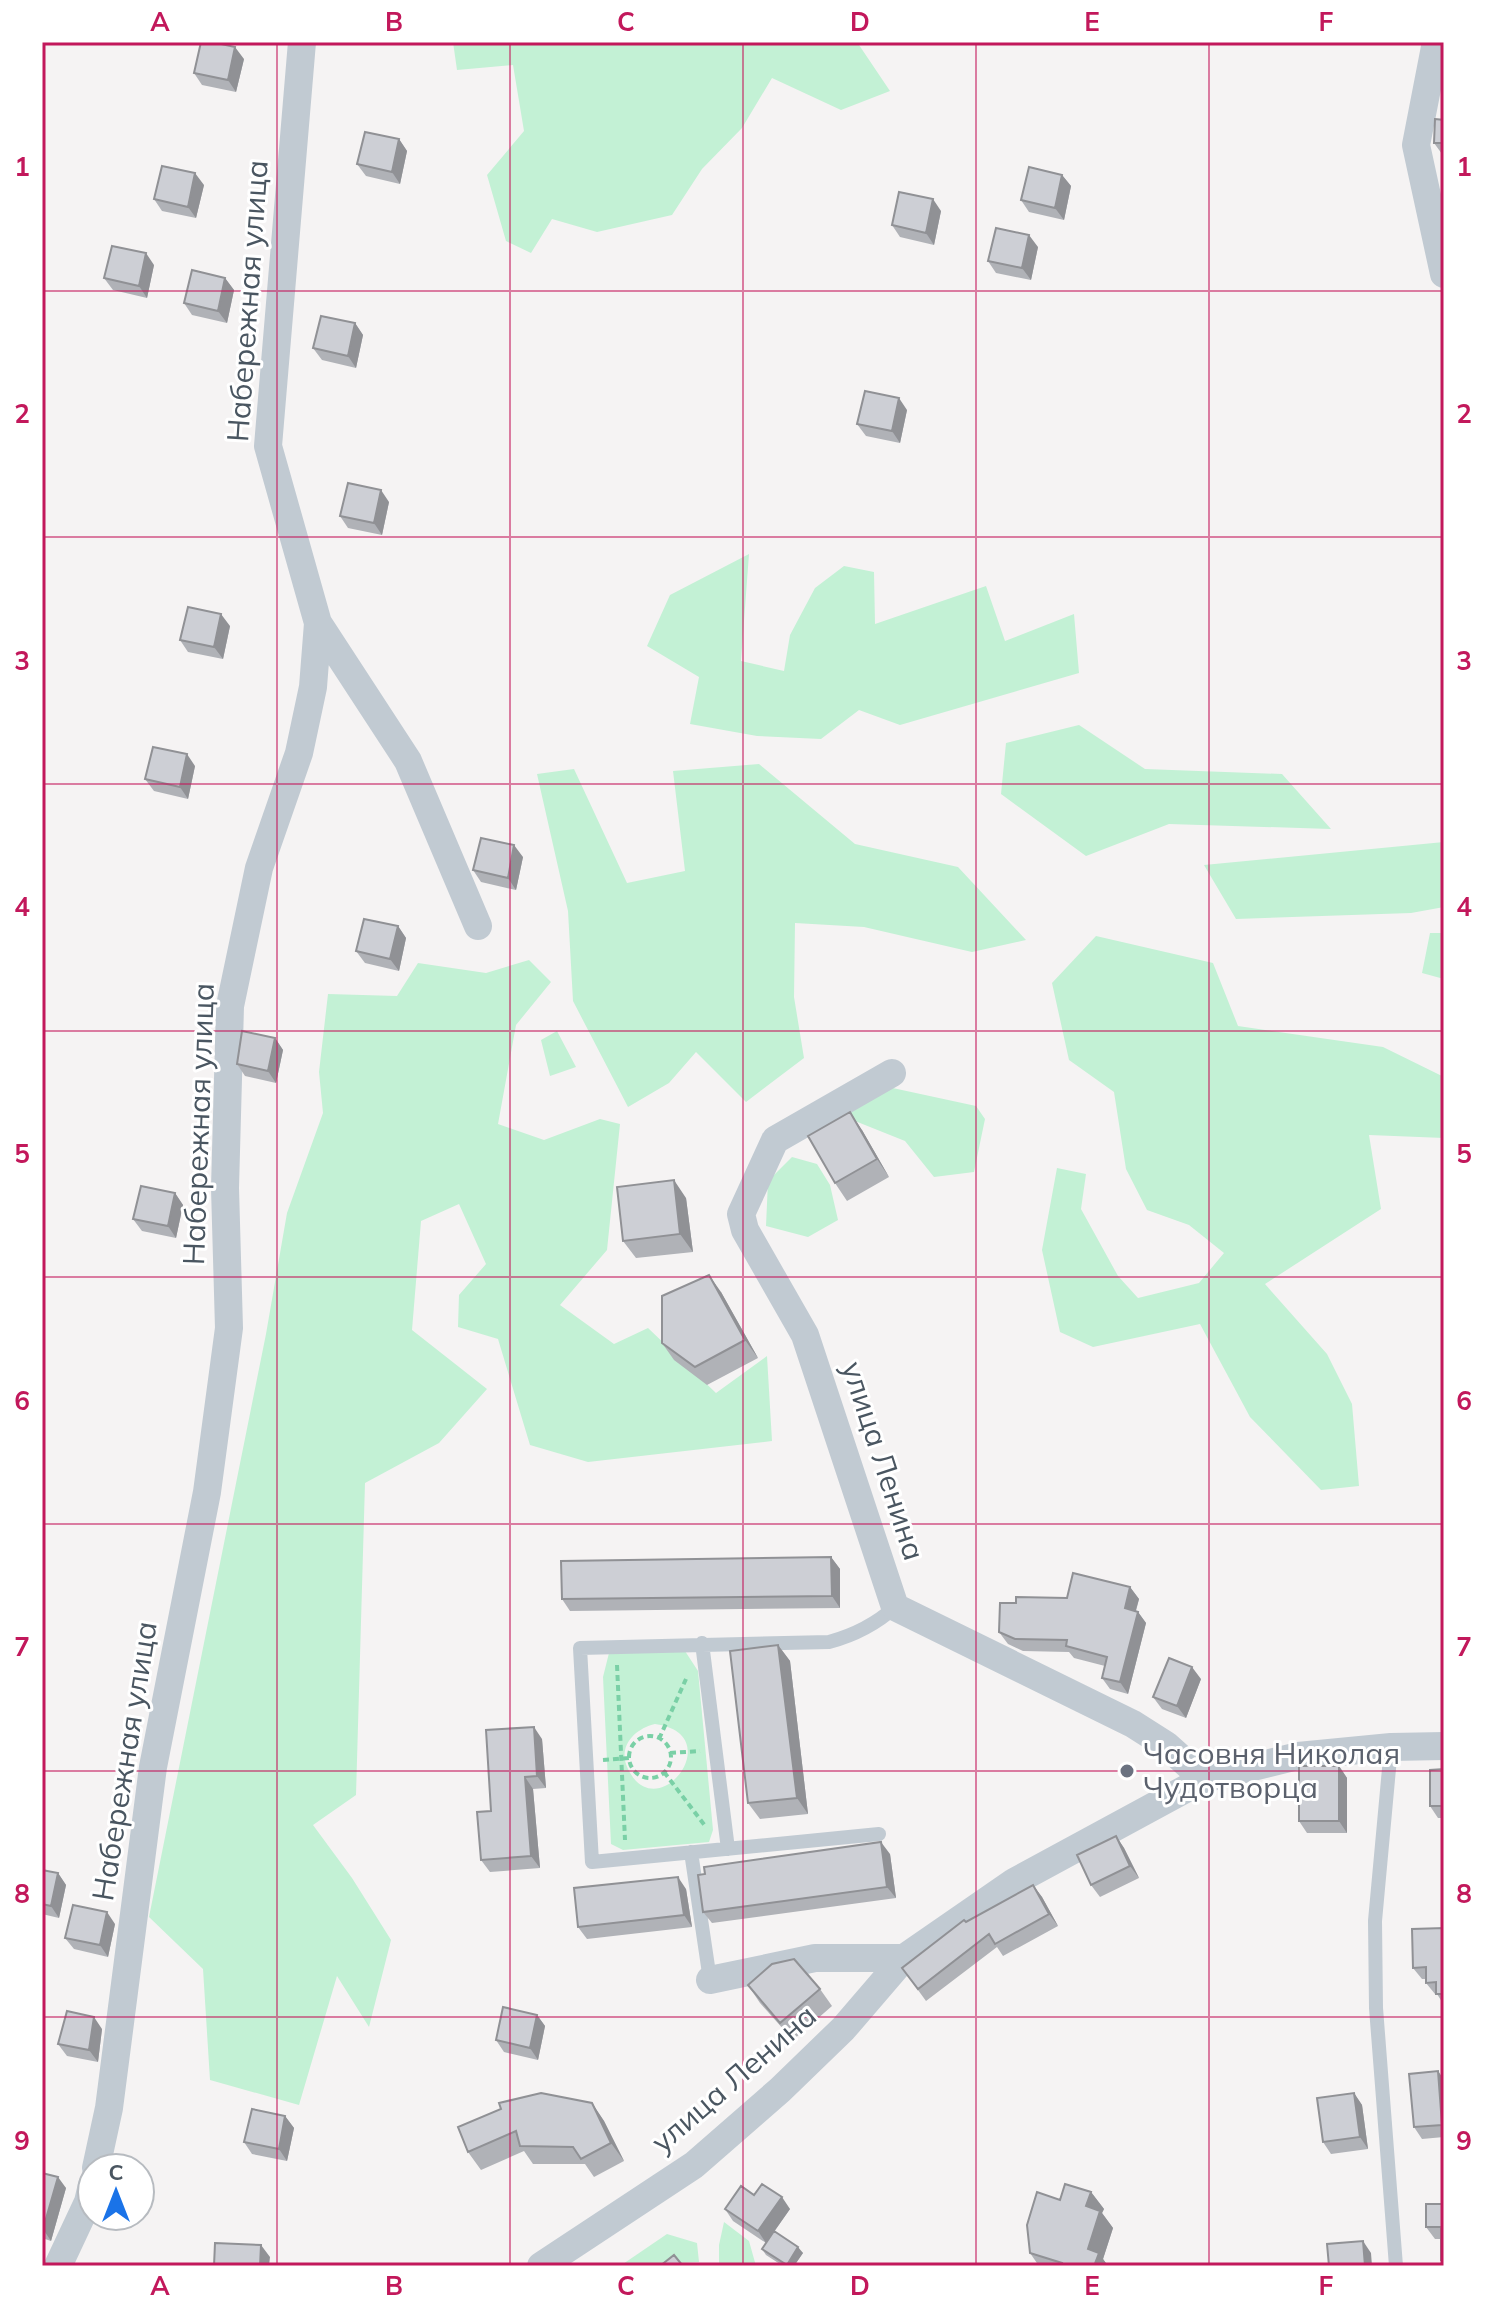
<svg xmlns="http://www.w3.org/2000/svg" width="1486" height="2308" viewBox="0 0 1486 2308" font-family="Mulish,sans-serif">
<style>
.green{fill:#c3f1d5;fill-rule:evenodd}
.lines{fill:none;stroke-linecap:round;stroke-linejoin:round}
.path{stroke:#7ad0a6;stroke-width:4;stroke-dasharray:6 4;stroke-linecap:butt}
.lane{stroke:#c1cad2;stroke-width:14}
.street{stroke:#c1cad2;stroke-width:28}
.wall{fill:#b0b2b7}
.shaded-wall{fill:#909195}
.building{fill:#cdcfd5;stroke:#909195;stroke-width:2}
.grid{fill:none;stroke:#c2185b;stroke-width:2;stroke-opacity:0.55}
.worship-dot{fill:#6b7280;stroke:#fff;stroke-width:3}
.labels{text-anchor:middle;stroke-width:6;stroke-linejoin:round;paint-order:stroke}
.street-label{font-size:30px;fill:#4a5661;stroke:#fff}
.worship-label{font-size:30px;fill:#5b616d;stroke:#fff;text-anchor:start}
.neatline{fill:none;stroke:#c2185b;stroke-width:3}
.grid-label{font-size:26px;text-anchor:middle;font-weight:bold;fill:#c2185b}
</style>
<rect width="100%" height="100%" fill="#f5f3f3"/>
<path class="green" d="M453 42H857L890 91 841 110 772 78 742 128 702 169 672 215 597 232 552 219 531 253 506 241 487 175 524 131 513 65 457 70Z
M749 554 741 661 784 671 790 635 815 588 844 566 874 572 875 624 986 586 1005 641 1074 614 1079 673 900 725 859 710 821 739 757 736 690 724 699 677 647 646 670 595Z
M1079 725 1145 769 1282 774 1331 829 1169 824 1086 856 1001 794 1006 743Z
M759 764 855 844 958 867 1026 940 972 952 864 927 795 923 794 997 804 1058 746 1102 696 1052 669 1083 628 1107 573 1001 568 911 537 774 574 769 627 883 685 871 673 771Z
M1444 842V907L1411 913 1236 919 1204 865Z
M1430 933H1444V979L1422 973Z
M1096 936 1213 963 1238 1026 1383 1047 1444 1077V1138L1369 1135 1381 1209 1265 1284 1327 1354 1352 1404 1359 1486 1321 1490 1250 1417 1200 1324 1093 1347 1060 1332 1042 1250 1057 1168 1086 1174 1081 1209 1118 1276 1138 1298 1199 1283 1224 1253 1189 1225 1147 1210 1126 1169 1114 1092 1069 1060 1052 983Z
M529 960 551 982 516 1025 498 1124 544 1140 600 1119 620 1124 607 1250 560 1305 614 1344 648 1328 716 1393 767 1356 772 1441 588 1462 530 1445 498 1339 458 1327 459 1295 486 1264 459 1204 421 1221 412 1330 487 1389 439 1443 365 1483 356 1795 313 1825 352 1878 391 1940 369 2027 337 1976 299 2105 210 2080 203 1969 149 1917 266 1334 287 1213 323 1113 319 1072 328 994 397 996 418 963 486 973Z
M557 1031 576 1067 550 1076 541 1040Z
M888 1087 976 1106 985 1119 974 1172 934 1177 905 1141 850 1119V1102Z
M792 1157 817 1164 830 1185 838 1220 808 1237 766 1226 768 1181Z
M685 1651 698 1671 713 1830 709 1842 623 1850 611 1844 603 1677 609 1653ZM655 1724C730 1734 657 1829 628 1769 617 1747 634 1729 655 1724Z
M724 2222 749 2241 756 2266H719V2245Z
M667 2234 697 2243 699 2262 679 2263 676 2266H620Z"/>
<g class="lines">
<path class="path" d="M617 1665 625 1840
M629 1757a21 21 0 1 1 42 0a21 21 0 1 1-42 0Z
M659 1739 686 1679
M670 1753 700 1751
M603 1760 629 1758
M664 1772 706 1827"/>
<path class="lane" d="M702 1643 728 1849
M1391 1747 1375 1921 1376 2008 1396 2266
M879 1834 592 1862 580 1648 829 1642C855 1635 875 1625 895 1607
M691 1852 710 1980"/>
<path class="street" d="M1436 42 1416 145 1444 274
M318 623 408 761 478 926
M892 1073 775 1140 741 1214 745 1230 805 1335 895 1607 1133 1724 1166 1745 1204 1779
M710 1980 815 1958H904
M96 2168 109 2108 153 1767 207 1492 229 1328 225 1188 230 1006 259 868 299 753 313 687 318 623 268 446 302 42
M58 2266 88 2202 92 2185
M541 2266 694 2165 780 2090 843 2029 904 1958 1014 1882 1204 1779 1298 1756 1391 1747 1444 1746"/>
</g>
<path class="wall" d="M244 59 236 92 202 85 194 73Z
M1444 120V155L1442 154 1434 143Z
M399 139 407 151 400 184 366 176 357 164Z
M1062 175 1071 186 1064 220 1029 212 1021 200Z
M204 185 196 218 162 211 154 199Z
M941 211 934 245 900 237 892 225Z
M1038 247 1031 280 996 273 988 261Z
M154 265 147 298 113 290 104 278Z
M225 278 234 290 227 323 192 315 184 303Z
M355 323 363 335 356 368 322 360 313 348Z
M907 410 900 443 866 436 857 424Z
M389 502 382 535 348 528 340 516Z
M230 626 223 659 188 652 180 640Z
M195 766 188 799 154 791 145 779Z
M523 857 516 890 481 882 473 870Z
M398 926 406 938 399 971 365 963 356 951Z
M275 1038 283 1050 276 1083 245 1076 237 1064Z
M862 1130 889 1177 847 1201 835 1183Z
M175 1193 183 1205 176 1238 142 1231 133 1219Z
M686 1198 693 1252 636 1258 623 1241Z
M721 1292 758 1358 707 1385 674 1360 662 1343Z
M831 1557 840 1569V1608L570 1611 562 1599Z
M1130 1587 1139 1599 1136 1611 1138 1612 1146 1623 1128 1694 1110 1689 1102 1678 1105 1666 1074 1658 1069 1652 1023 1651 1008 1644 999 1632 1016 1603 1067 1598Z
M778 1645 790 1661 808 1814 760 1819 748 1803Z
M1201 1679 1186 1718 1162 1709 1153 1697Z
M542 1739 546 1788 533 1789 540 1868 490 1872 481 1860 491 1811Z
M1339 1766 1347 1778V1833H1307L1299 1821Z
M1444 1769V1818H1438L1430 1806Z
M1116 1836 1124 1848 1139 1878 1100 1897 1091 1885Z
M890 1854 896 1898 712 1923 703 1912Z
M42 1870 58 1873 66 1885 59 1918 42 1914Z
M1033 1885 1042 1897 1058 1926 1003 1956 997 1947 926 2001 902 1968 966 1922Z
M686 1889 692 1927 587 1939 578 1927Z
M115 1924 108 1957 74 1949 65 1938Z
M1444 1928V2005L1437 1994H1435L1426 1983V1979H1422L1413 1968Z
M748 1985 820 1989 832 2006 793 2040 760 2003Z
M537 2015 545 2026 538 2060 504 2052 496 2040Z
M102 2029 98 2062 67 2056 58 2044Z
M1438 2071 1444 2080V2137L1422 2139 1414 2127Z
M1354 2093 1362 2105 1368 2149 1331 2154 1323 2142Z
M592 2103 604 2121 624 2161 594 2177 585 2164H533L524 2151 481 2170 468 2152 458 2127Z
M285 2116 294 2128 287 2161 252 2154 244 2142Z
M42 2173 66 2188 51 2241 42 2238Z
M1091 2192 1104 2209 1102 2213 1113 2228 1103 2259 1108 2266H1039L1030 2253 1060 2200Z
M754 2195 790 2209 774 2232 803 2253 794 2266H783L766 2255 762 2249 766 2243 733 2221 725 2209Z
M1444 2204V2264L1441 2260V2239H1435L1426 2227Z"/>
<path class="shaded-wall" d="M235 47 244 59 236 92 228 80Z
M399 139 407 151 400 184 392 172Z
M195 173 204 185 196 218 188 207Z
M1062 175 1071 186 1064 220 1055 208Z
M933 199 941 211 934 245 926 233Z
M1029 235 1038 247 1031 280 1022 268Z
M146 253 154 265 147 298 139 286Z
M225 278 234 290 227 323 218 311Z
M355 323 363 335 356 368 348 356Z
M899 398 907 410 900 443 892 431Z
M381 490 389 502 382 535 374 523Z
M221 614 230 626 223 659 214 647Z
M187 754 195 766 188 799 180 787Z
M514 845 523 857 516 890 508 878Z
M398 926 406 938 399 971 390 959Z
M275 1038 283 1050 276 1083 268 1071Z
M850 1112 862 1130 889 1177 877 1159Z
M674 1180 686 1198 693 1252 680 1234Z
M175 1193 183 1205 176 1238 168 1226Z
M709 1275 721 1292 758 1358 745 1340Z
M831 1557 840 1569V1608L832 1596Z
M1130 1587 1139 1599 1133 1620 1125 1608Z
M1138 1612 1146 1623 1128 1694 1120 1682Z
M778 1645 790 1661 808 1814 797 1798Z
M1192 1667 1201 1679 1186 1718 1177 1706Z
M534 1727 542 1739 546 1788 537 1776Z
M1339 1766 1347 1778V1833L1339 1821Z
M525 1777 533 1789 540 1868 531 1856Z
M1116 1836 1124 1848 1139 1878 1130 1866Z
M881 1842 890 1854 896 1898 887 1887Z
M58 1873 66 1885 59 1918 51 1906Z
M678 1877 686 1889 692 1927 684 1915Z
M1033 1885 1042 1897 1058 1926 1049 1914Z
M107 1912 115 1924 108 1957 100 1945Z
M537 2015 545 2026 538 2060 530 2048Z
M94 2017 102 2029 98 2062 89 2050Z
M1438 2071 1444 2080V2128L1442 2125Z
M1354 2093 1362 2105 1368 2149 1360 2137Z
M592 2103 604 2121 624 2161 611 2143Z
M285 2116 294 2128 287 2161 279 2149Z
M58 2177 66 2188 51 2241 43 2229Z
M1091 2192 1104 2209 1102 2213 1113 2228 1103 2259 1108 2266H1094L1088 2249 1086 2206Z
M782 2197 790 2209 766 2243 758 2231Z
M1363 2241 1371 2253 1372 2266H1365Z
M261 2245 270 2257 269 2266H260Z
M798 2247 803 2253 794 2266H787V2265Z"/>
<path class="building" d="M201 42H212L235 47 228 80 194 73Z
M1435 119 1444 120V143H1434Z
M365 132 399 139 392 172 357 164Z
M162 166 195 173 188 207 154 199Z
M1029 167 1062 175 1055 208 1021 200Z
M899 192 933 199 926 233 892 225Z
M996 228 1029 235 1022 268 988 261Z
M112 246 146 253 139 286 104 278Z
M192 270 225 278 218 311 184 303Z
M321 316 355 323 348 356 313 348Z
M865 391 899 398 892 431 857 424Z
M348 483 381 490 374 523 340 516Z
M188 607 221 614 214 647 180 640Z
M153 747 187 754 180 787 145 779Z
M481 838 514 845 508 878 473 870Z
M364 919 398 926 390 959 356 951Z
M242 1031 275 1038 268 1071 237 1064Z
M850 1112 877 1159 835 1183 808 1136Z
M674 1180 680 1234 623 1241 617 1187Z
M141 1186 175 1193 168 1226 133 1219Z
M709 1275 745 1340 695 1367 662 1343V1296Z
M831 1557 832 1596 562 1599 561 1561Z
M1073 1573 1130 1587 1125 1608 1138 1612 1120 1682 1102 1678 1107 1657 1066 1646 1067 1640 1015 1639 999 1632 1000 1603H1016V1597L1067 1598Z
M778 1645 797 1798 748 1803 730 1651Z
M1169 1658 1192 1667 1177 1706 1153 1697Z
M534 1727 537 1776 525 1777 531 1856 481 1860 477 1812 491 1811 486 1730Z
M1299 1766H1339V1821H1299Z
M1444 1769V1806H1430V1770Z
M1116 1836 1130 1866 1091 1885 1077 1855Z
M881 1842 887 1887 703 1912 698 1875 705 1874 704 1867Z
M42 1870 58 1873 51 1906 42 1904Z
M678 1877 684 1915 578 1927 574 1888Z
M1033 1885 1049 1914 995 1944 989 1934 918 1989 902 1968 964 1920 966 1922Z
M73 1905 107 1912 100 1945 65 1938Z
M1444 1928V1994H1436V1982L1426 1983V1967L1413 1968 1412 1929Z
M794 1959 820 1989 780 2023 748 1985 772 1964Z
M503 2007 537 2015 530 2048 496 2040Z
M67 2011 94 2017 89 2050 58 2044Z
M1438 2071 1442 2125 1414 2127 1409 2074Z
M541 2093 592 2103 611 2143 581 2159 573 2147 520 2146 516 2131 468 2152 458 2127 501 2109 499 2103Z
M1354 2093 1360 2137 1323 2142 1317 2098Z
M252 2109 285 2116 279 2149 244 2142Z
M42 2173 58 2177 43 2229 42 2228Z
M762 2184 782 2197 758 2231 725 2209 741 2186 754 2195Z
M1065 2184 1091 2192 1086 2206 1100 2211 1088 2249 1099 2253 1094 2266H1061L1062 2263 1030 2253 1027 2225 1037 2192 1060 2200Z
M1426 2204H1444V2260H1441V2227H1426Z
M774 2231 798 2247 787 2265 762 2249Z
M1363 2241 1365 2266H1329L1327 2244Z
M215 2243 261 2245 260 2266H214Z
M674 2255 683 2266H660Z"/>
<path class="grid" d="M277 42V2266M510 42V2266M743 42V2266M976 42V2266M1209 42V2266M42 291H1444M42 537H1444M42 784H1444M42 1031H1444M42 1277H1444M42 1524H1444M42 1771H1444M42 2017H1444"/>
<circle class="worship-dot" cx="1127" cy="1771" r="8"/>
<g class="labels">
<g class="street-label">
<text transform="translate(248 301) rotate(-86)" y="10">Набережная улица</text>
<text transform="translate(199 1124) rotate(-88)" y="10">Набережная улица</text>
<text transform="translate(883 1461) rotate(72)" y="10">улица Ленина</text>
<text transform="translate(125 1761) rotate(-81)" y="10">Набережная улица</text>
<text transform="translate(734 2079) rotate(-41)" y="10">улица Ленина</text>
</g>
<g class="worship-label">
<text x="1143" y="1764">Часовня Николая<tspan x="1143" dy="34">Чудотворца</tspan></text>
</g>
</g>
<rect width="1486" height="2308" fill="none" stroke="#ffffff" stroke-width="88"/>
<g transform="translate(116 2192)"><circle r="38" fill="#ffffff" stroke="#b7bbc0" stroke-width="2"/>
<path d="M0-6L14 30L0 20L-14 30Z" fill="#1a73e8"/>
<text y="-12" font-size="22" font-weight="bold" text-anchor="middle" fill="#4a5661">С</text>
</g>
<rect x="44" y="44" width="1398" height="2220" class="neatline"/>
<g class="grid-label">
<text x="160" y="31">A</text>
<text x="394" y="31">B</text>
<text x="626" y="31">C</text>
<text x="860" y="31">D</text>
<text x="1092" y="31">E</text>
<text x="1326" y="31">F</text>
<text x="22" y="176">1</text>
<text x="1464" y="176">1</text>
<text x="22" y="423">2</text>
<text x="1464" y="423">2</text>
<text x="22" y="670">3</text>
<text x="1464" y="670">3</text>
<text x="22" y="916">4</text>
<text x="1464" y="916">4</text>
<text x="22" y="1163">5</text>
<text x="1464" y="1163">5</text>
<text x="22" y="1410">6</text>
<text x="1464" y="1410">6</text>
<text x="22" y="1656">7</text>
<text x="1464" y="1656">7</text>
<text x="22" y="1903">8</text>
<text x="1464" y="1903">8</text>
<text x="22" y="2150">9</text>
<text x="1464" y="2150">9</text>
<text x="160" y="2295">A</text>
<text x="394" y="2295">B</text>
<text x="626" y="2295">C</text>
<text x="860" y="2295">D</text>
<text x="1092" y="2295">E</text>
<text x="1326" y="2295">F</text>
</g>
</svg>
